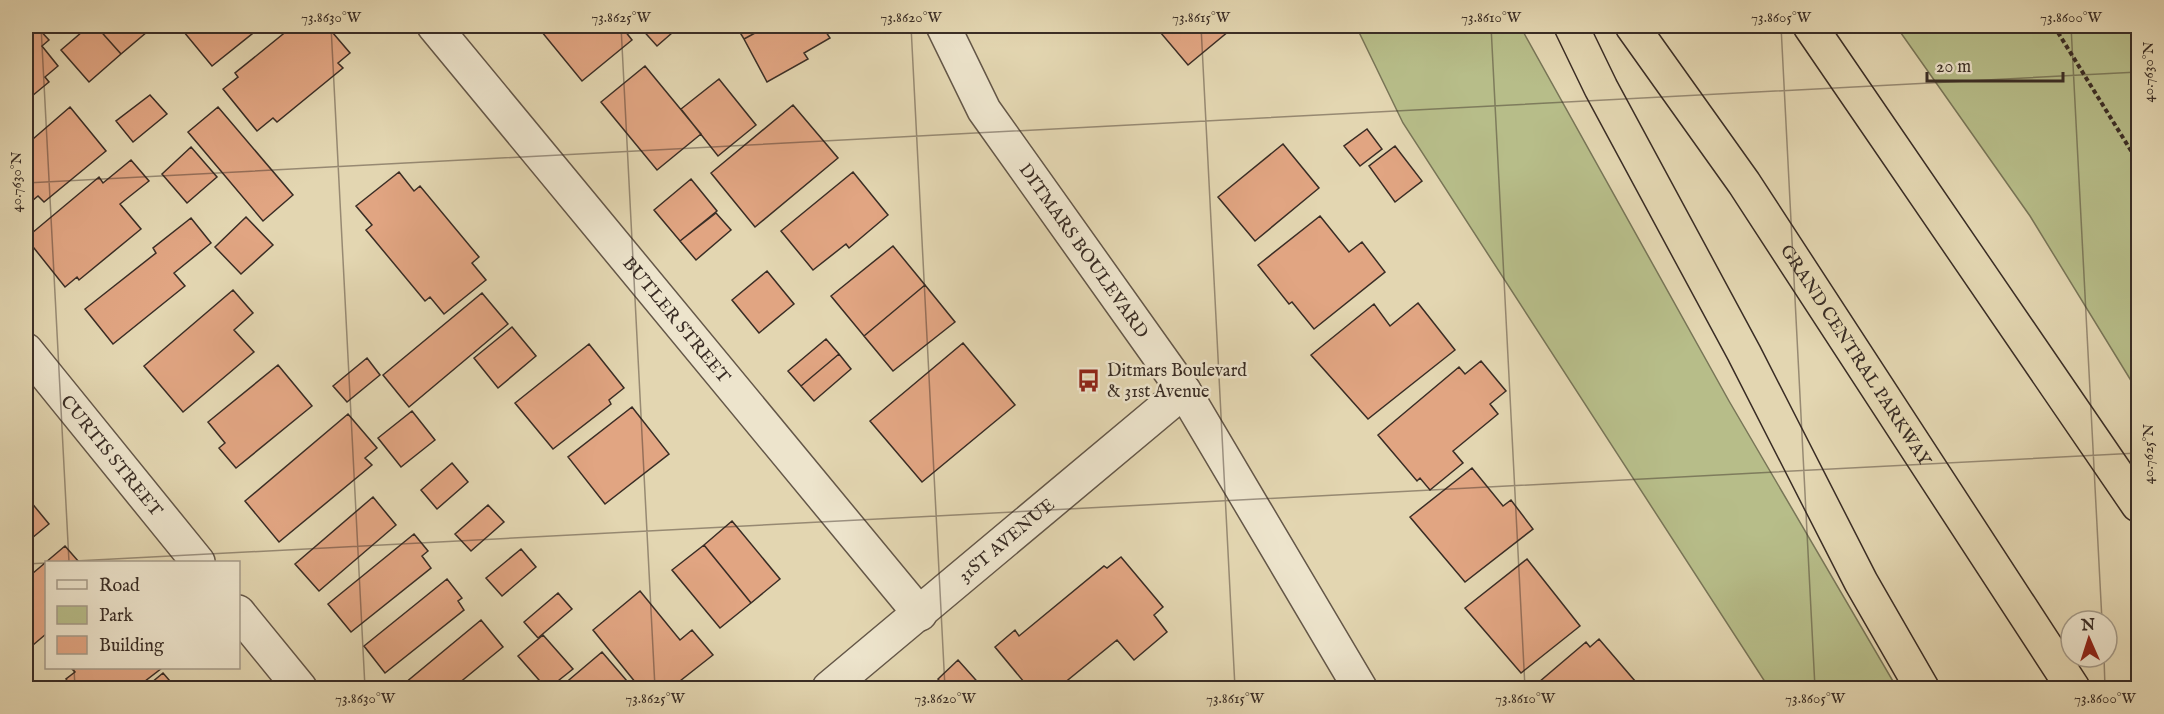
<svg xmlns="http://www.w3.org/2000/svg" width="2164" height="714" viewBox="0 0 2164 714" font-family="'IM FELL English',serif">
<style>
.green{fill:#b7bd89;stroke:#787557;stroke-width:1.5}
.building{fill:#e1a582;stroke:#3a2d25;stroke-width:1.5}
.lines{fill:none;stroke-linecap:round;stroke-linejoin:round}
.minor-casing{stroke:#645748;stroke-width:36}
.highway-casing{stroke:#3a2d25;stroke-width:36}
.path{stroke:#3a2d25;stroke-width:4;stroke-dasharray:4.5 3;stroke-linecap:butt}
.minor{stroke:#ede4cc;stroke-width:33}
.highway{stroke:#e3d6b1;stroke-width:33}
.ticks{fill:none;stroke:#3a2d25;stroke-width:1.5;stroke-opacity:0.45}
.labels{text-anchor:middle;stroke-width:5;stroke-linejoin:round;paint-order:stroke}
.street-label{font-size:18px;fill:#3a2d25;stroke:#ede4cc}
.poi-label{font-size:18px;fill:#3a2d25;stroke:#ede4cc;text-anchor:start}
.neatline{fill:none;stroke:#3a2d25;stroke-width:2}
.ticks-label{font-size:15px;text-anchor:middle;fill:#3a2d25}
</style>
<rect width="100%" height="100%" fill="#e3d6b1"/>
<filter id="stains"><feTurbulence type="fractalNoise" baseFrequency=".00333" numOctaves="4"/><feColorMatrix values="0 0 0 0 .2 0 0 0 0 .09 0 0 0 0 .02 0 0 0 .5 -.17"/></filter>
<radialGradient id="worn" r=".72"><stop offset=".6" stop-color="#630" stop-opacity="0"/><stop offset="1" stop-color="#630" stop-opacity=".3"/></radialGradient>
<path class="green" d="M1356 26H1520L1729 401 1897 688H1769L1403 123Z
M1896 26H2138V392L2030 216Z"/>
<path class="building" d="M32 26H36L49 40 42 46 58 66 45 77 49 82 26 101V31Z
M89 26H96L121 54 89 82 61 50Z
M96 26H154L121 54Z
M179 26H262L212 66Z
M293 26H327L350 53 338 63 343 68 277 122 273 118 257 131 223 89 238 77 235 73Z
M537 26H621L632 40 582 81Z
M639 26H680L657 46Z
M736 26H768L744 39Z
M768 26H822L830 38 804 53 808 59 767 82 744 39Z
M1155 26H1235L1188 65Z
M645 66 701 134 657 170 601 102Z
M719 79 756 125 718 156 681 109Z
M150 95 167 114 133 142 116 121Z
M793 105 838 158 755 227 711 173Z
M70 107 106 151 44 202 38 196 26 206V145Z
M218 107 293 195 263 221 188 132Z
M1367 129 1382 149 1360 166 1344 146Z
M1283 144 1319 188 1255 241 1218 197Z
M1395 146 1422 181 1395 202 1369 166Z
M191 147 217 177 187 203 162 174Z
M131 160 149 181 120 204 141 229 79 280 77 277 65 287 26 238 99 177 103 183Z
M399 172 414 191 420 186 479 257 472 263 486 280 444 314 430 297 425 301 366 230 372 225 356 206Z
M853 172 888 215 849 248 846 244 813 270 781 231Z
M691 179 717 211 680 241 654 210Z
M716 213 731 230 696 260 680 241Z
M1320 216 1349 252 1362 242 1385 272 1314 329 1292 302 1289 304 1258 265Z
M246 217 273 245 241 274 215 247Z
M191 218 211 243 174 273 185 286 113 344 85 309 156 253 153 248Z
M893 246 925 285 864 336 831 296Z
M767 271 794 304 759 333 732 300Z
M925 285 955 322 893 371 864 336Z
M233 290 253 313 234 330 254 352 183 412 144 366Z
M482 293 508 324 409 407 383 375Z
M1418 303 1455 350 1368 419 1311 355 1374 304 1390 326Z
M512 327 536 356 498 388 474 358Z
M826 339 839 354 801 386 788 371Z
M963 343 1015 405 922 482 870 421Z
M589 344 624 388 609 400 611 404 553 449 515 403Z
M839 354 851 369 814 401 801 386Z
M367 358 380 375 347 402 333 386Z
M1481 361 1506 391 1490 404 1498 414 1453 451 1463 463 1430 490 1420 478 1417 481 1378 435 1459 367 1465 374Z
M278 365 312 406 236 468 219 448 225 443 208 422Z
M632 407 669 454 605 504 568 457Z
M412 411 435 440 401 467 378 438Z
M348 414 377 448 365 458 372 465 279 542 245 501Z
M452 463 468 482 437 509 421 490Z
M1472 468 1503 506 1511 500 1533 529 1465 582 1410 517Z
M26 496 49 524 26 543Z
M373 497 396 525 319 591 295 564Z
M488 505 504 522 471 551 455 534Z
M732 521 780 579 751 603 704 545Z
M414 534 428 551 422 556 431 568 351 632 328 604Z
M704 545 751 603 720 628 672 570Z
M65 546 79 562H46V634L26 651V579Z
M521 549 536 567 502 596 486 578Z
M1121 557 1163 607 1154 615 1167 632 1134 660 1117 640 1058 688H1029L995 647 1015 630 1019 636 1104 566 1107 568Z
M1527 559 1580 626 1521 673 1465 608Z
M447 579 462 598 458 601 464 610 385 673 364 646Z
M640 591 680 640 692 630 713 655 671 688H640L593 630Z
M558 593 572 609 538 638 524 622Z
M481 620 503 647 453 688H399Z
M543 635 573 669 549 688H546L518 656Z
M1599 639 1635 681 1626 688H1532L1586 642 1590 647Z
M602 652 633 688H566L563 685Z
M958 660 983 688H946L938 679Z
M71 668H162L136 688H73L66 679 75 672Z
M163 673 176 688H145Z"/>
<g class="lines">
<defs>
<g id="minor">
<path id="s1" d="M434 26 920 614"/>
<path id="s2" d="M943 26 984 110 1184 391 1360 688"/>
<path id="s3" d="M26 350 198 562"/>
<path d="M238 612 300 688"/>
<path id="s4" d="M829 688 1184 391"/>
</g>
<g id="highway">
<path d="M1571 26 1601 88 1744 353 1861 582 1922 688"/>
<path id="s5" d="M1632 26 1744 183 2073 688"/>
<path d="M1810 26 2138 505"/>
</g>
</defs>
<use href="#minor" class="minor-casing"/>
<use href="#highway" class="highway-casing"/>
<path class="path" d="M2054 26 2138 162"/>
<use href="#minor" class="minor"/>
<use href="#highway" class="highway"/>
</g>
<path class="ticks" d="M41 26 69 562M331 26 365 688M621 26 655 688M911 26 945 688M1201 26 1235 688M1491 26 1525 688M1781 26 1815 688M2071 26 2102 621M26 183 2138 72M56 562 2138 453M26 564 46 563M2104 657 2105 688M74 668 75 688"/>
<defs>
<symbol id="bus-bare" viewBox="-9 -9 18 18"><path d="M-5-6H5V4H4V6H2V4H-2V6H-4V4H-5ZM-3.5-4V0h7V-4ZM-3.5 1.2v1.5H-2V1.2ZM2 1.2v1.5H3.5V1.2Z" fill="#8f2418" stroke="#ede4cc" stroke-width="2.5" paint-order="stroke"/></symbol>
</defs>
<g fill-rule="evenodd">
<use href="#bus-bare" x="1072" y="364" width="33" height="33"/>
</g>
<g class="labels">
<g class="street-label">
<text dy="6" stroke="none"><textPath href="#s2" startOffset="266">DITMARS BOULEVARD</textPath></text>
<text dy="6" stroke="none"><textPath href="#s1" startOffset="381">BUTLER STREET</textPath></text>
<text dy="6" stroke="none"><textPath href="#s5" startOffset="398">GRAND CENTRAL PARKWAY</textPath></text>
<text dy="6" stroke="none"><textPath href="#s3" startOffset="136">CURTIS STREET</textPath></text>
<text dy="6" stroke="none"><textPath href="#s4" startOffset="231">31ST AVENUE</textPath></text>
</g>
<g class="poi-label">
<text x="1107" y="376">Ditmars Boulevard<tspan x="1107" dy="21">&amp; 31st Avenue</tspan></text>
</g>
</g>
<rect width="2164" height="714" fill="none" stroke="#e3d6b1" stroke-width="66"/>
<rect x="45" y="561" width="195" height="108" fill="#ede4cc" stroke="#a59b89" stroke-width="1.5"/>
<rect x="57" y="580" width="30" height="9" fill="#ede4cc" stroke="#a59b89" stroke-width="1.5"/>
<text x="99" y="591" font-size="18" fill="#3a2d25">Road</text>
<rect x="57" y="606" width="30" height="18" fill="#b7bd89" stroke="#a59b89" stroke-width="1.5"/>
<text x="99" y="621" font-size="18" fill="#3a2d25">Park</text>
<rect x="57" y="636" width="30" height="18" fill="#e1a582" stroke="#a59b89" stroke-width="1.5"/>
<text x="99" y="651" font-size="18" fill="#3a2d25">Building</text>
<g transform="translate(2089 639) rotate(357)"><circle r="28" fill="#ede4cc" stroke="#a59b89" stroke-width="1.5"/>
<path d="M0-4.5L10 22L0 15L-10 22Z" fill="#8f2418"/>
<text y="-9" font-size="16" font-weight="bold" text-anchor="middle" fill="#3a2d25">N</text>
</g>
<path d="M1927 72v9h136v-9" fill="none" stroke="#3a2d25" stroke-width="3"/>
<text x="1936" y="72" font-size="18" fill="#3a2d25" stroke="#ede4cc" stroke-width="4.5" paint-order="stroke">20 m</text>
<rect x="33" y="33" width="2098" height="648" class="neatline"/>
<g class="ticks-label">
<text x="331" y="22">73.8630°W</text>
<text x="621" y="22">73.8625°W</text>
<text x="911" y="22">73.8620°W</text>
<text x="1201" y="22">73.8615°W</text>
<text x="1491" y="22">73.8610°W</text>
<text x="1781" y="22">73.8605°W</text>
<text x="2071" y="22">73.8600°W</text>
<text transform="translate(2148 72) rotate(-90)" y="5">40.7630°N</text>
<text transform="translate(16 182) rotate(-90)" y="5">40.7630°N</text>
<text transform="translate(2148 454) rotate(-90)" y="5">40.7625°N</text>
<text x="365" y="703">73.8630°W</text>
<text x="655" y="703">73.8625°W</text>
<text x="945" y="703">73.8620°W</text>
<text x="1235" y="703">73.8615°W</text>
<text x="1525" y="703">73.8610°W</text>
<text x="1815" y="703">73.8605°W</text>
<text x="2105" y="703">73.8600°W</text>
</g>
<rect width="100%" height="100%" filter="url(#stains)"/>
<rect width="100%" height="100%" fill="url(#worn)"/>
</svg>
